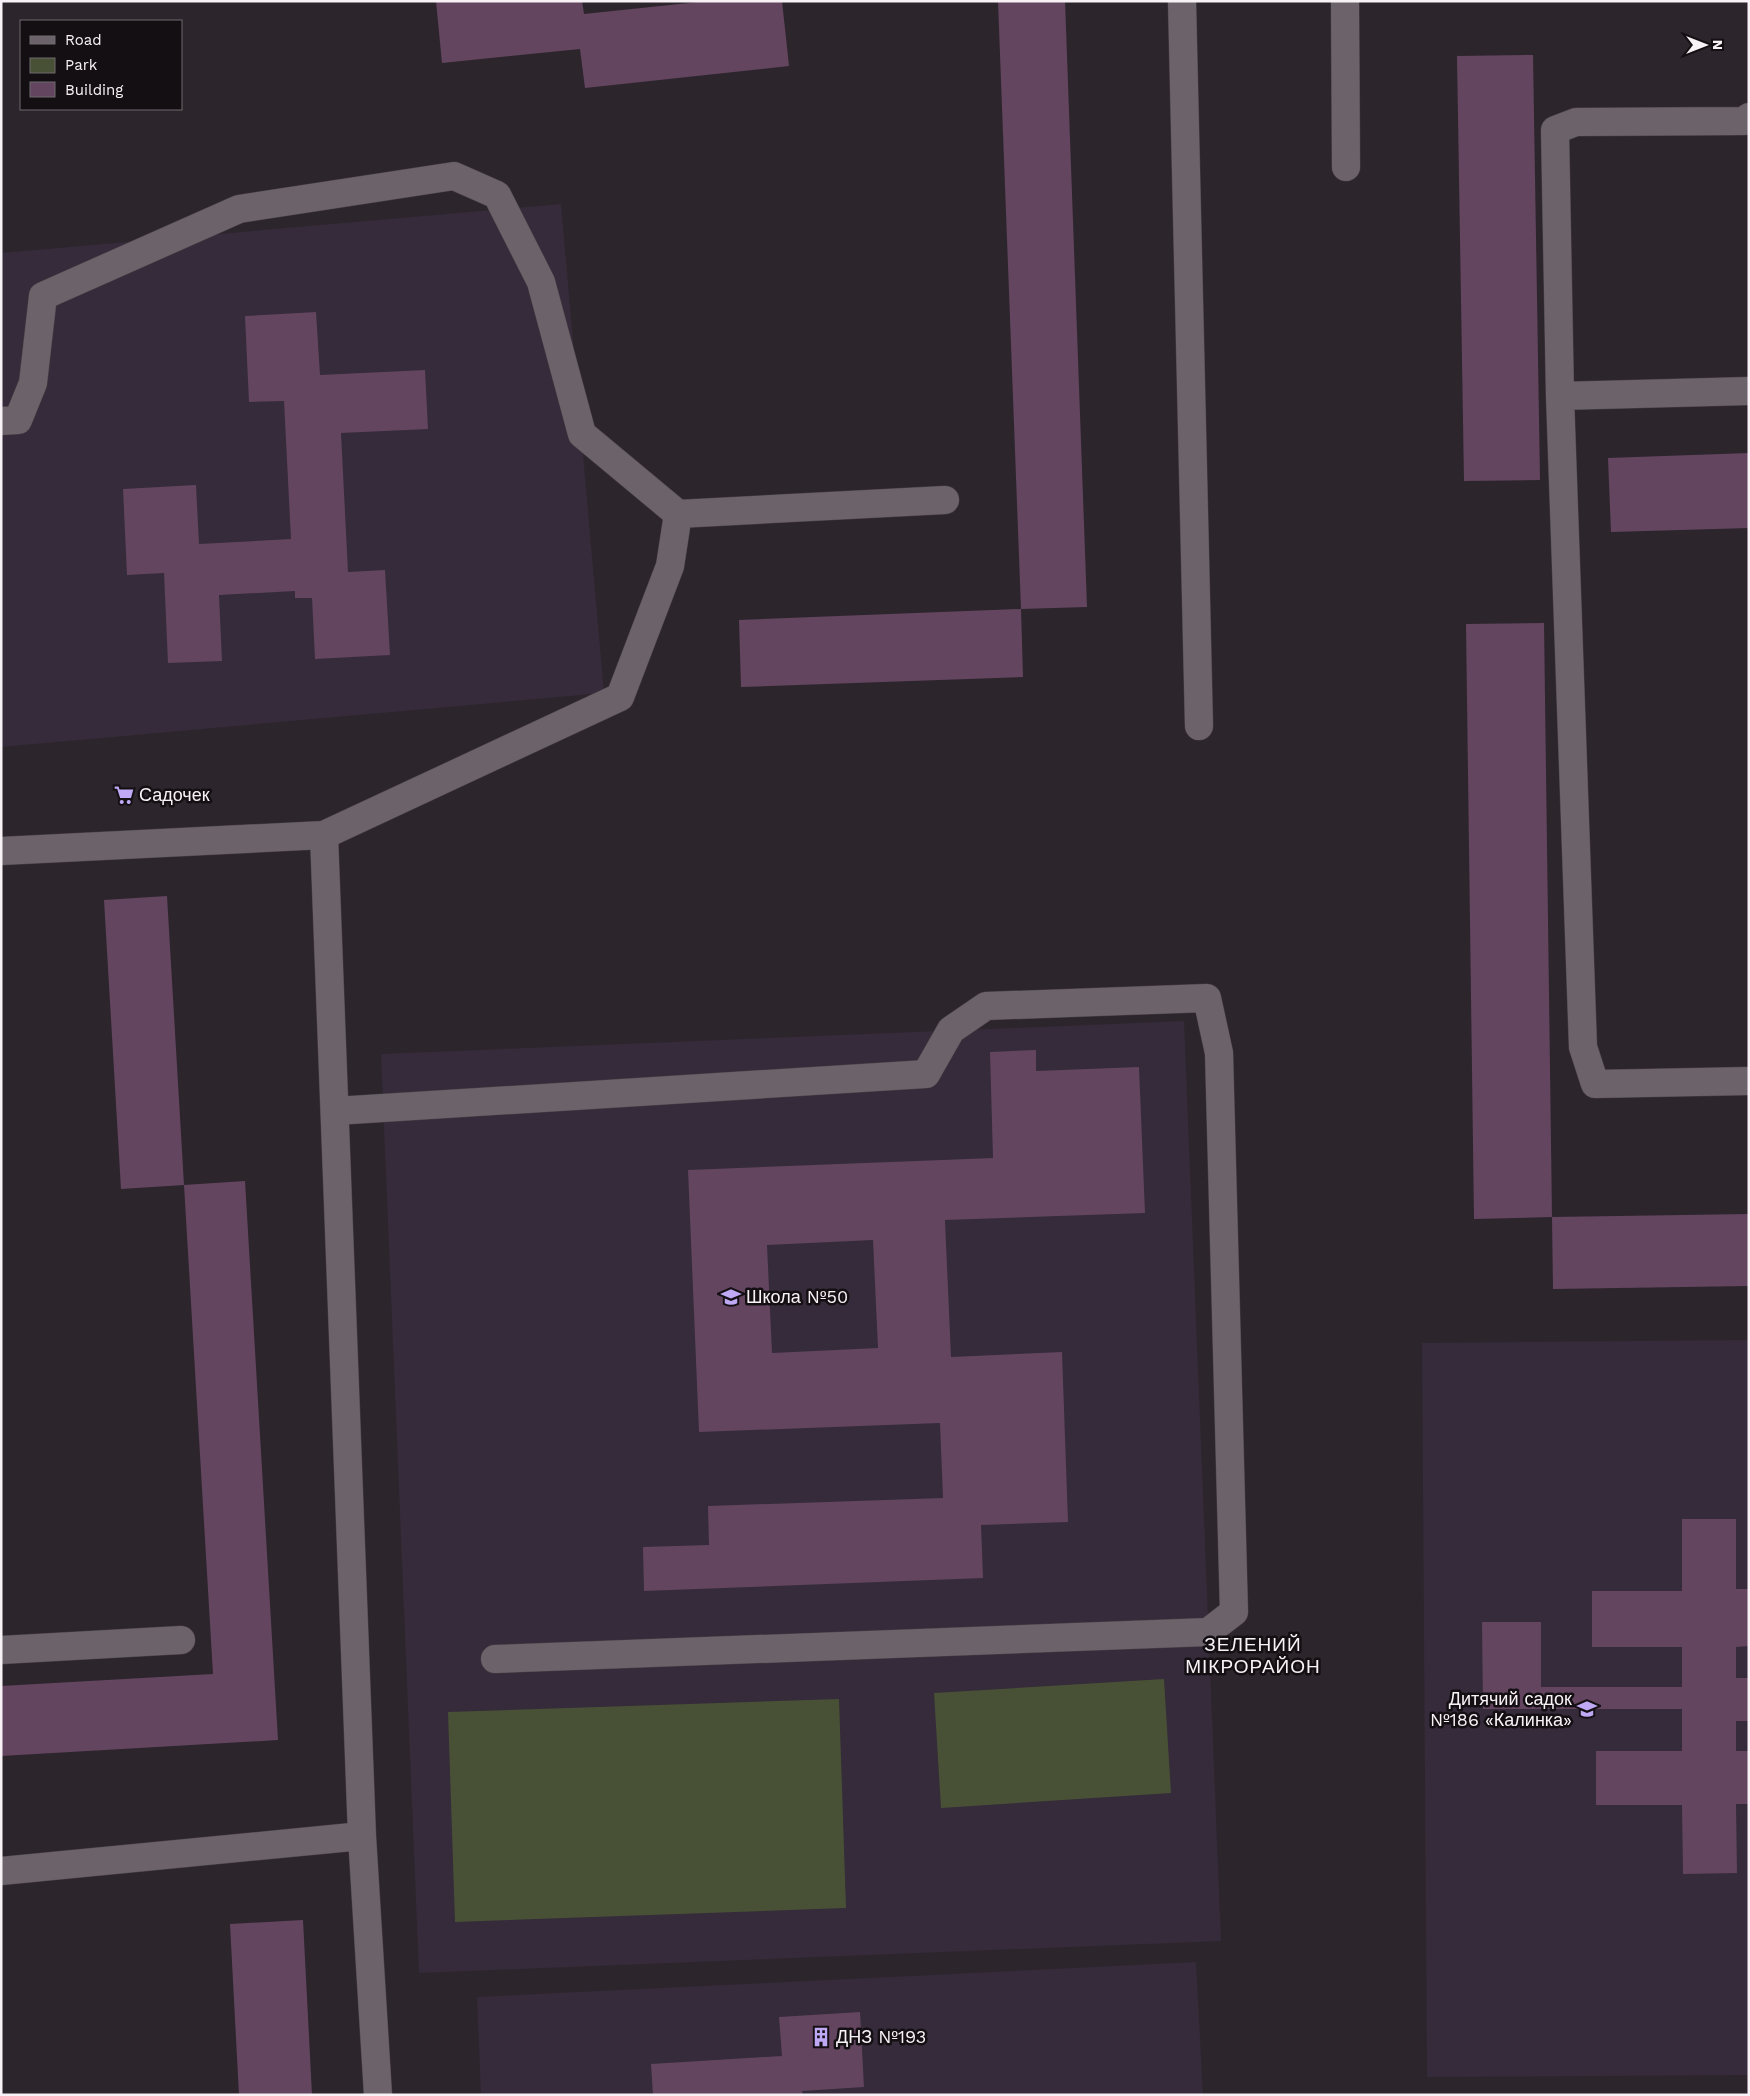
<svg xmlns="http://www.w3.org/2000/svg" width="1750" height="2096" viewBox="0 0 1750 2096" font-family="'Work Sans',sans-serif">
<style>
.education{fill:#352b3a}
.green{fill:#485135}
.building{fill:#634560;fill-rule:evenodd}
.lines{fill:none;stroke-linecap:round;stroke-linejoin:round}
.minor-casing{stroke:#474046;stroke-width:29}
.minor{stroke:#6c626a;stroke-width:28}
.labels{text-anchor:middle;stroke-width:5;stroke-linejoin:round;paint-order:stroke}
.poi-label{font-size:18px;fill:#f8f2f7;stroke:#130f12;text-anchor:start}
.neighbourhood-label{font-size:19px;letter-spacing:1px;fill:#f8f2f7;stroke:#130f12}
</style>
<rect width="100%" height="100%" fill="#2d252c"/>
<path class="education" d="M561 204 604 693 1 747V253Z
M1184 1021 1221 1941 419 1973 381 1054Z
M1749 1340V2075L1427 2077 1422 1343Z
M1196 1962 1203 2095H481L477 1997Z"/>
<path class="green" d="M1164 1679 1171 1793 941 1808 934 1693Z
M839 1699 846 1908 455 1922 448 1712Z"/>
<path class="building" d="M436 1H582L584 14 708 1H782L789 66 585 88 580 49 442 63Z
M998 1H1065L1087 607 1021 609 1023 677 741 687 739 620 1021 609Z
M1533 55 1540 480 1464 481 1457 56Z
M316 312 320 375 425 370 428 429 341 433 348 572 385 570 390 655 315 659 312 598H295V591L219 595 222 661 168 663 164 573 127 575 123 489 196 485 199 544 291 539 284 401 249 402 245 316Z
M1749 453V528L1611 532 1608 458Z
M1544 623 1552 1217 1474 1219 1466 624Z
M167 896 184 1185 121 1189 104 900Z
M1036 1050V1071L1139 1067 1145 1213 945 1220 951 1357 1062 1352 1068 1522 981 1525 983 1578 644 1591 643 1547 709 1545 708 1506 943 1498 940 1423 699 1432 688 1170 993 1158 990 1052ZM873 1240 878 1348 772 1353 767 1245Z
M245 1181 278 1740 1 1756V1686L213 1674 184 1185Z
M1749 1214V1286L1553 1289 1552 1217Z
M1682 1519H1736V1589H1749V1646L1736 1647V1678H1749V1721H1736V1751H1749V1804H1736L1737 1873 1683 1874 1682 1805H1596V1751H1682V1709H1483L1482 1622H1541V1687H1682V1647H1592V1591H1682Z
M303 1920 312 2095H239L230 1924Z
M860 2012 864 2087 802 2091 803 2095H653L651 2064 782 2056 779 2017Z"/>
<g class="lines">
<defs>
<path id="minor" d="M1182 1 1199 726
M1345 1 1346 167
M1749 117 1744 121 1576 122 1555 130 1560 396 1583 1047 1595 1084 1749 1081
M1560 396 1749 391
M1 421 18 420 33 383 43 296 239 209 454 176 497 195 541 282 582 434 678 514
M1 851 324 835 620 697 670 566 678 514 945 500
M335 1111 926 1074 951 1030 986 1006 1207 998 1219 1053 1234 1612 1208 1632 495 1659
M1 1650 181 1640
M362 1836 378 2095
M1 1871 362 1836 324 835"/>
</defs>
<use href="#minor" class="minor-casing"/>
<use href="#minor" class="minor"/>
</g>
<defs>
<symbol id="supermarket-bare" viewBox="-9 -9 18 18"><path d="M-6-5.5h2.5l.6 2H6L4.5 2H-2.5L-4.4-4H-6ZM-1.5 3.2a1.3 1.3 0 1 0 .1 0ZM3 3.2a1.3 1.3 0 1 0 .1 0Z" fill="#bfa9f4" stroke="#130f12" stroke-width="2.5" paint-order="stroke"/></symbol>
<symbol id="school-bare" viewBox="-9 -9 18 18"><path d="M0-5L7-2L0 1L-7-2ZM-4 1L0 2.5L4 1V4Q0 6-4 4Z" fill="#bfa9f4" stroke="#130f12" stroke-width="2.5" paint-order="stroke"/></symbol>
<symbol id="building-bare" viewBox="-9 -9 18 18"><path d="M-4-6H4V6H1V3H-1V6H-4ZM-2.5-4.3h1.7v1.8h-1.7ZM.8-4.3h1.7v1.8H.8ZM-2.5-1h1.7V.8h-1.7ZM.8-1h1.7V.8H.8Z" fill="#bfa9f4" stroke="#130f12" stroke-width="2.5" paint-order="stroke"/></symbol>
</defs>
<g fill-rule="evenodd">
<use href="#supermarket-bare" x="110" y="781" width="28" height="28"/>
<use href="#school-bare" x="717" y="1283" width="28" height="28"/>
<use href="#school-bare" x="1573" y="1695" width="28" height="28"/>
<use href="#building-bare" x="807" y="2023" width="28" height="28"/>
</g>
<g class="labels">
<g class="poi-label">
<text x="139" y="801">Садочек</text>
<text x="746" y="1303">Школа №50</text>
<text x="1572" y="1705" text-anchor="end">Дитячий садок<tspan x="1572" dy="21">№186 «Калинка»</tspan></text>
<text x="836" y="2043">ДНЗ №193</text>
</g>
<g class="neighbourhood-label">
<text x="1253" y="1651">ЗЕЛЕНИЙ<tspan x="1253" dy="22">МІКРОРАЙОН</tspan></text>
</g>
</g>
<rect width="1750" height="2096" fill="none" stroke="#f8f2f7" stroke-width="5"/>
<rect x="20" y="20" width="162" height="90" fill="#130f12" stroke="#6f6a6e"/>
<rect x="30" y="36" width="25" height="8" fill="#6c626a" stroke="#6f6a6e"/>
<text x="65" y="45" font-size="15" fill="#f8f2f7">Road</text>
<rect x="30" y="58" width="25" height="15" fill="#485135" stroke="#6f6a6e"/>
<text x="65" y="70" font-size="15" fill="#f8f2f7">Park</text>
<rect x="30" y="82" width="25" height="15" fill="#634560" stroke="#6f6a6e"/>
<text x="65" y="95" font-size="15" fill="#f8f2f7">Building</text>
<g transform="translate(1705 45) rotate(90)" stroke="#130f12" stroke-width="4" paint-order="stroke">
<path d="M0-4L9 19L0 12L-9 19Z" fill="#f8f2f7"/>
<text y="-8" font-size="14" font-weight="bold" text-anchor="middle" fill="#f8f2f7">N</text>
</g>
</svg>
